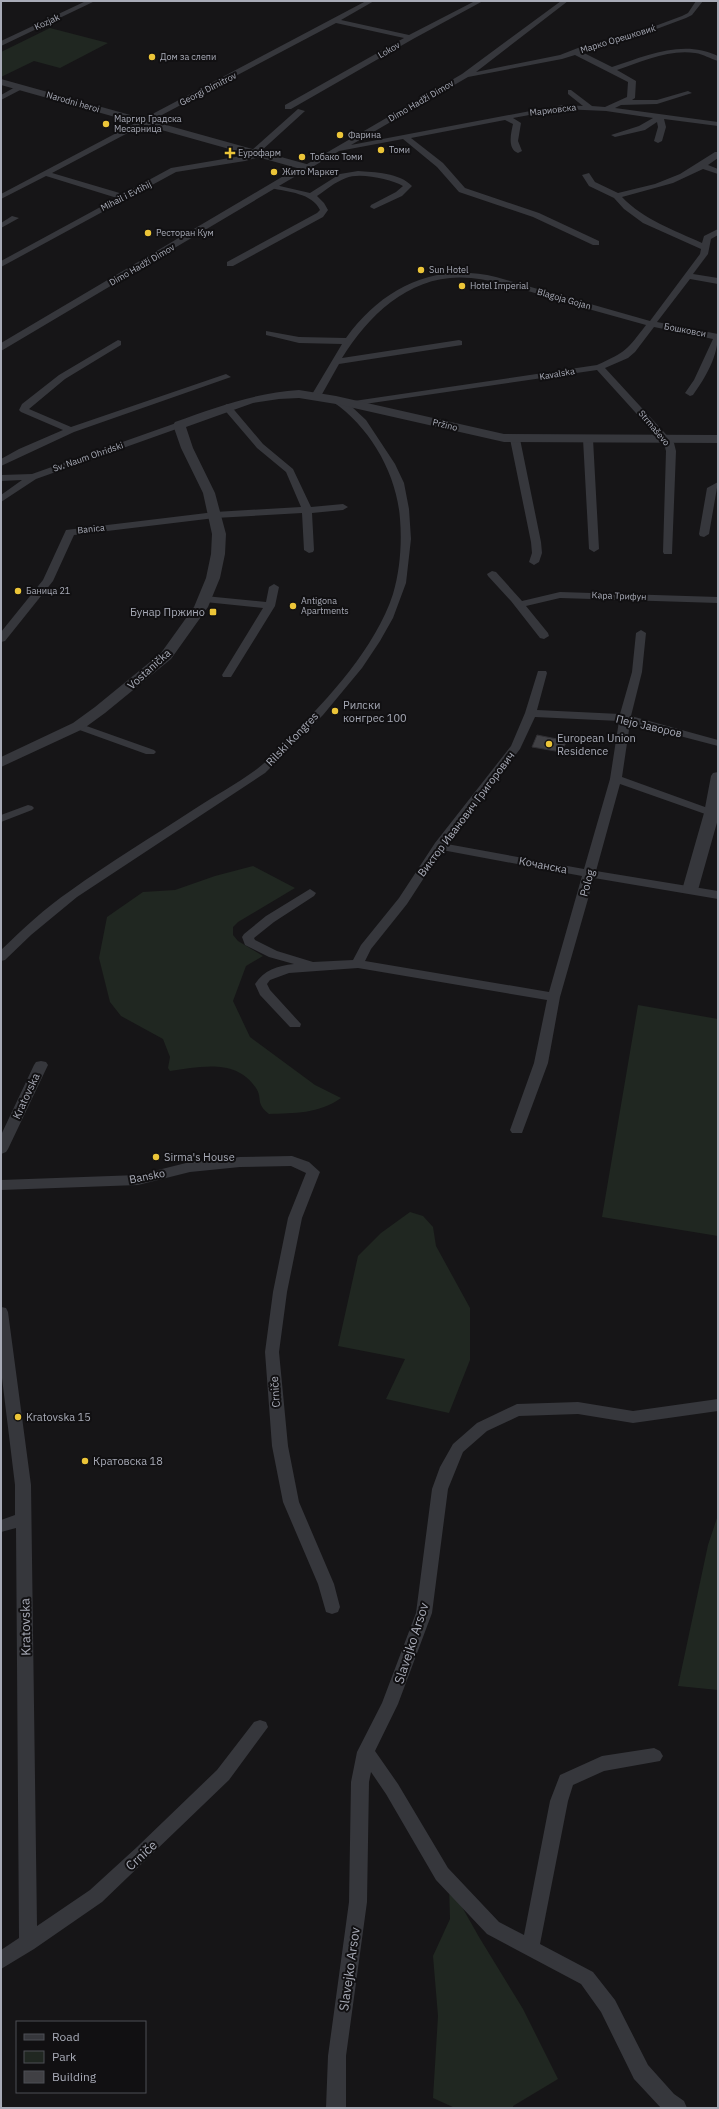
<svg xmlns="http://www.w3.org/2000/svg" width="719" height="2109" viewBox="0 0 719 2109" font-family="'IBM Plex Sans',sans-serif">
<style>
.green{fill:#202721}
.building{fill:#404044;stroke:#302f33}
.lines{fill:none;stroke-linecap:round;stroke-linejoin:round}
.minor{fill:#36373c;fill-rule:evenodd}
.tertiary{fill:#36373c;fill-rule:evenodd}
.poi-dot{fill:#ecc538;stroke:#111012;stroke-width:1.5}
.labels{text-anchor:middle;stroke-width:4;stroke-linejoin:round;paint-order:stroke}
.far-street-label{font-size:9px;fill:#a8abb7;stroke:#111012}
.far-poi-label{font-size:9px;fill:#a8abb7;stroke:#111012;text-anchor:start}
.poi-label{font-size:11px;fill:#a8abb7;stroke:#111012;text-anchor:start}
.street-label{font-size:11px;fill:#a8abb7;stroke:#111012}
.near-street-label{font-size:13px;fill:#a8abb7;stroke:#111012}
</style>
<rect width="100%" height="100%" fill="#161517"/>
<path class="green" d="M50 28 108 43 60 68 34 61 1 77V52Z
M253 866 295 888 238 922 233 927V935L238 941 263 956 246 966 233 1001 250 1037 315 1085 341 1098C319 1114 294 1113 269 1114 255 1103 263 1099 256 1088 236 1058 200 1067 170 1071L168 1068 170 1057 163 1039 121 1016 110 1002 99 958 107 917 143 892 175 890 215 876Z
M638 1005 718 1019V1236L602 1217Z
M410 1212 423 1216 433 1227 436 1246 470 1308V1360L449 1413 386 1399 405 1359 338 1346 358 1256 381 1233Z
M718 1515V1690L678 1686 708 1545Z
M449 1884 479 1937 523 2009 558 2079 513 2106V2108H455L433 2098 438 2016 433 1956 450 1919Z"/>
<path class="building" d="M537 735 567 741 561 752 532 747Z"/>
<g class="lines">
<path class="minor" d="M86 1H95L1 46V41Z
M366 1H374L341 20 409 35 475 1H483L413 39 291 109H285V105L404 38 336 23 52 173 123 194 171 168 253 154 252 150 298 109 305 111 260 152H263V156L245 161 176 172 1 267V261L117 198 46 176 1 199V194Z
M561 1H568L476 72 560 55 583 46 631 35 682 16 688 13 696 1H703L692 15 686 18 635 37 582 52 612 67C646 56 683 39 718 56V61C710 59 704 54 695 53 669 49 641 62 617 70L636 81 635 98 632 100H657L688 91 692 93 657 104 621 105 615 108 718 122V126L664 119 666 127 662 141 658 143 654 141 658 127 657 122 645 130 615 137 611 135 639 126 653 118 606 111 562 109 513 118 521 123 518 141 522 151 518 153C507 149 511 133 513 124L505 120 411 138 443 163 465 188 539 213 599 241V245H593L533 217 459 192 437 167 403 139 339 151 309 169 302 167 462 74ZM575 55 628 82 627 97 605 107 592 106 571 90H568V94L583 106 562 105 351 145 468 77 562 59Z
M17 86 24 88 1 100V95Z
M715 152H718V158L708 165 718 169V174L703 169 673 183 622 197C644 220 674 230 702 243L704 236 718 229V235L711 239 708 254 693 274 718 278V284L690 279 657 322 718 334C718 356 706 377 693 395L690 396 685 393 694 380 713 339 654 327 635 352 628 358 605 368 674 443 676 451 672 554H664L663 552 666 451 664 444 597 370 351 406 366 420 395 464 404 483 409 509 411 539 406 583 393 618 380 641 362 668 323 715 265 773 77 897 31 935 5 960 1 961V950C23 929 45 908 70 891 110 862 152 837 193 810 214 796 237 784 257 769 269 760 279 748 290 737 328 699 376 647 393 594 400 571 402 543 400 519 397 474 370 427 333 402V398H339L351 406V402L354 401 597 365C626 352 627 350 646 325 610 315 574 305 538 294 516 288 494 280 471 278 413 272 370 313 342 358L459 340 462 341V345L339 364 321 396 316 399 311 396 342 344 299 343 266 335V331L299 337 346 338C382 288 434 262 496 277L650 321 700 254 701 249 643 223 624 209 614 198 589 186 582 175 589 173 595 182 618 193 655 184 680 174Z
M358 171C374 172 400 173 412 186L402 196 374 209 370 207 371 205 396 192 403 186C391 179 359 172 346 178 335 182 326 190 317 196L324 203 328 210 323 217 233 266H227V262L317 213 320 210C312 193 288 192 271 188V184L310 193 340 174Z
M12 216 19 218 1 228V223Z
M118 340 121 341V345L65 379 29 409 71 427 223 375 226 374 231 377 74 432 1 466V459L19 449 63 430 21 412 19 410 22 404 59 375Z
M227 404 230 405 263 444 293 469 311 507 343 504 348 507 343 510 312 513 314 550 313 552 309 553 304 550 302 513 215 518 74 535 53 581 5 641 1 642V632L43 580 66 530 215 512 301 507 286 472 257 448 222 407Z
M179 422 182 423V427L36 479 1 502V495L22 480 1 481V475L32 474Z
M515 436 520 439 541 542 542 553 539 562 534 565 529 562 532 553 531 542 510 439Z
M588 436 593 439 599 549 594 552 589 549 583 439Z
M718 482 709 534 704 537 700 536 699 534 707 488Z
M492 571 496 572 522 601 560 592 718 597V603L560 598 526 606 548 633 549 636 544 639 540 638 511 601 488 576 487 574Z
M274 584 279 587 275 606 231 677H223L222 675 263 608 205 602 200 599 205 596 266 602 269 587Z
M641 630 646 633 642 672 631 716 718 740V746L630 723 622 777 716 811 718 813 716 815H708L620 784 596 871 718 891V899L594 878 560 997 548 1063 522 1133H512L510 1130 534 1063 547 1000 358 968 289 973 270 980 267 984 270 990 301 1024 300 1027H290L260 995 255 984C264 970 277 966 294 964L269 957 245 945 242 937 244 934 266 916 310 889 316 893 314 896 274 922 254 938 255 940 277 951 313 962 353 960 361 945 399 898 435 843 511 746 525 713 538 671H546L547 673 537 710 620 714 632 672 636 633ZM535 717 619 721 610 779 584 869 447 844 520 749ZM442 850 582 876 549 992 365 961 371 949 407 904Z
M78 723 154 750 156 752 154 754H146L74 728 72 726 74 724Z
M28 805 32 806 34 808 32 810 1 822V815Z
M41 1061 46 1062 48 1065 8 1149 6 1152 1 1154V1135L34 1065 36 1062Z
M292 1156 309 1162 320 1172 302 1218 287 1292 279 1352 288 1446 299 1502 334 1584 340 1607 338 1612 332 1614 326 1612 318 1584 283 1502 272 1446 265 1352 273 1292 288 1218 306 1173 291 1166 240 1167 190 1172 138 1185 1 1190V1180L138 1175 190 1162 240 1157Z
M1 1307 6 1308 8 1312 31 1485 37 1926 90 1890 137 1847 217 1770 254 1722 260 1720 266 1722 268 1727 229 1780 102 1902 34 1949 1 1969V1950L19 1938 16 1528 1 1532V1520L15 1515V1485L1 1370Z
M718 1399V1411L633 1423 578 1414 519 1416 487 1431 463 1452 448 1489 432 1613 398 1704 375 1751 398 1784 448 1868 499 1922 524 1935 550 1801 560 1775 602 1756 654 1748 660 1751 663 1756 660 1761 604 1771 573 1785 568 1801 540 1944 593 1972 615 2000 648 2065 674 2094 684 2101 687 2108H661L634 2079 601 2012 581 1984 487 1934 436 1880 386 1794 371 1772 369 1782 367 1902 346 2056V2108H326L328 2056 349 1902 351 1782 357 1752 382 1703 416 1613 432 1489 440 1467 453 1444 477 1423 517 1404 578 1402 633 1411Z"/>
<path class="tertiary" d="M1 79 310 165 311 167 1 351V343L297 168 1 85Z
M299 390 336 396 504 434 718 435V443L504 442 336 404 299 398 279 399 253 403 186 427 193 448 215 493 226 534 225 554 220 578 208 607 171 659 105 713 83 729 1 767V757L73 723 95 707 161 653 194 607 206 578 211 554 212 534 203 493 181 448 173 425 175 422C216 407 255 393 299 390Z
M718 772V819L698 890 696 893H684L682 890 704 813 711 776 713 773Z"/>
</g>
<g class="poi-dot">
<circle cx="152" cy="57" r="4"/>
<circle cx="106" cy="124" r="4"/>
<circle cx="340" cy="135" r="4"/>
<circle cx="381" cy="150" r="4"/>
<path d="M228 147h4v4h4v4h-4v4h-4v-4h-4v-4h4z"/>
<circle cx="302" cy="157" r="4"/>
<circle cx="274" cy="172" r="4"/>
<circle cx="148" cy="233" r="4"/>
<circle cx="421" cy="270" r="4"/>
<circle cx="462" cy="286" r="4"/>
<circle cx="18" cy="591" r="4"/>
<circle cx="293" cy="606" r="4"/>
<rect x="209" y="608" width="8" height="8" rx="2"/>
<circle cx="335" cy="711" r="4"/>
<circle cx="549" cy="744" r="4"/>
<circle cx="156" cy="1157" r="4"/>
<circle cx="18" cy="1417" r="4"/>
<circle cx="85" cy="1461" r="4"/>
</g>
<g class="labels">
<g class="far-street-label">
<text transform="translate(47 22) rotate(-25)" y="3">Kozjak</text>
<text transform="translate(618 39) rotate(-17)" y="3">Марко Орешковиќ</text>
<text transform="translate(389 50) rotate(-30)" y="3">Lokov</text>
<text transform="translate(208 89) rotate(-27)" y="3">Georgi Dimitrov</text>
<text transform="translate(421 101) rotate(-30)" y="3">Dimo Hadži Dimov</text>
<text transform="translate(73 102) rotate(16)" y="3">Narodni heroi</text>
<text transform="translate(553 110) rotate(-7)" y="3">Мариовска</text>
<text transform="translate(126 196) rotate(-27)" y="3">Mihail i Evtihij</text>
<text transform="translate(142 265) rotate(-30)" y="3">Dimo Hadži Dimov</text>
<text transform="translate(564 299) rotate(16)" y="3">Blagoja Gojan</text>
<text transform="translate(685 330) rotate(11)" y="3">Бошковси</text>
<text transform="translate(557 374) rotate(-10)" y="3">Kavalska</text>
<text transform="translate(445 425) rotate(13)" y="3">Pržino</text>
<text transform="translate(654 428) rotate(50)" y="3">Strmaševo</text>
<text transform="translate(88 457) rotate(-19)" y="3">Sv. Naum Ohridski</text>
<text transform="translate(91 529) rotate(-6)" y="3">Banica</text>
<text transform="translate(619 596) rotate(2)" y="3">Кара Трифун</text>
</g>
<g class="far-poi-label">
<text x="160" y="60">Дом за слепи</text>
<text x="114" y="122">Маргир Градска<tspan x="114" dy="10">Месарница</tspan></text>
<text x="348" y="138">Фарина</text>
<text x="389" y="153">Томи</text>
<text x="238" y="156">Еурофарм</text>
<text x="310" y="160">Тобако Томи</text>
<text x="282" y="175">Жито Маркет</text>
<text x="156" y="236">Ресторан Кум</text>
<text x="429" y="273">Sun Hotel</text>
<text x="470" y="289">Hotel Imperial</text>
<text x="26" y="594">Баница 21</text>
<text x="301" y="604">Antigona<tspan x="301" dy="10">Apartments</tspan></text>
</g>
<g class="poi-label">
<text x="205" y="616" text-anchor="end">Бунар Пржино</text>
<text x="343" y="709">Рилски<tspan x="343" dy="13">конгрес 100</tspan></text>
<text x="557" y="742">European Union<tspan x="557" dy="13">Residence</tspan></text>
<text x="164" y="1161">Sirma's House</text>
<text x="26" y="1421">Kratovska 15</text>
<text x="93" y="1465">Кратовска 18</text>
</g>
<g class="street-label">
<text transform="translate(149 669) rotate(-42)" y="4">Vostanička</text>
<text transform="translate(649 726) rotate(13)" y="4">Пејо Јаворов</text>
<text transform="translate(292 739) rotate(-46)" y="4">Rilski Kongres</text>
<text transform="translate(466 814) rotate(-53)" y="4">Виктор Иванович Григорович</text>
<text transform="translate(543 865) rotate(11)" y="4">Кочанска</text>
<text transform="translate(587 883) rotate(-74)" y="4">Polog</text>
<text transform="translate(26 1096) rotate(-65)" y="4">Kratovska</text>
<text transform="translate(147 1176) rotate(-11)" y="4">Bansko</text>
<text transform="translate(275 1392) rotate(-94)" y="4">Crniče</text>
</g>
<g class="near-street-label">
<text transform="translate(25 1627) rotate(-91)" y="5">Kratovska</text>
<text transform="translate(411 1643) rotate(-72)" y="5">Slavejko Arsov</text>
<text transform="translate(141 1855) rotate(-43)" y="5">Crniče</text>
<text transform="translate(349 1969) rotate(-82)" y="5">Slavejko Arsov</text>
</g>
</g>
<rect width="719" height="2109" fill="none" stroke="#a8abb7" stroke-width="4"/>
<rect x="16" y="2021" width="130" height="72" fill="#111012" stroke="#4d4e54"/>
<rect x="24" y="2034" width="20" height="6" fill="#36373c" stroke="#4d4e54"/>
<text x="52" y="2041" font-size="12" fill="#a8abb7">Road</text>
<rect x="24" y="2051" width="20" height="12" fill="#202721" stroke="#4d4e54"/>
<text x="52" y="2061" font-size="12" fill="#a8abb7">Park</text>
<rect x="24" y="2071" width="20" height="12" fill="#404044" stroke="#4d4e54"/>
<text x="52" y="2081" font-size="12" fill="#a8abb7">Building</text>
</svg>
